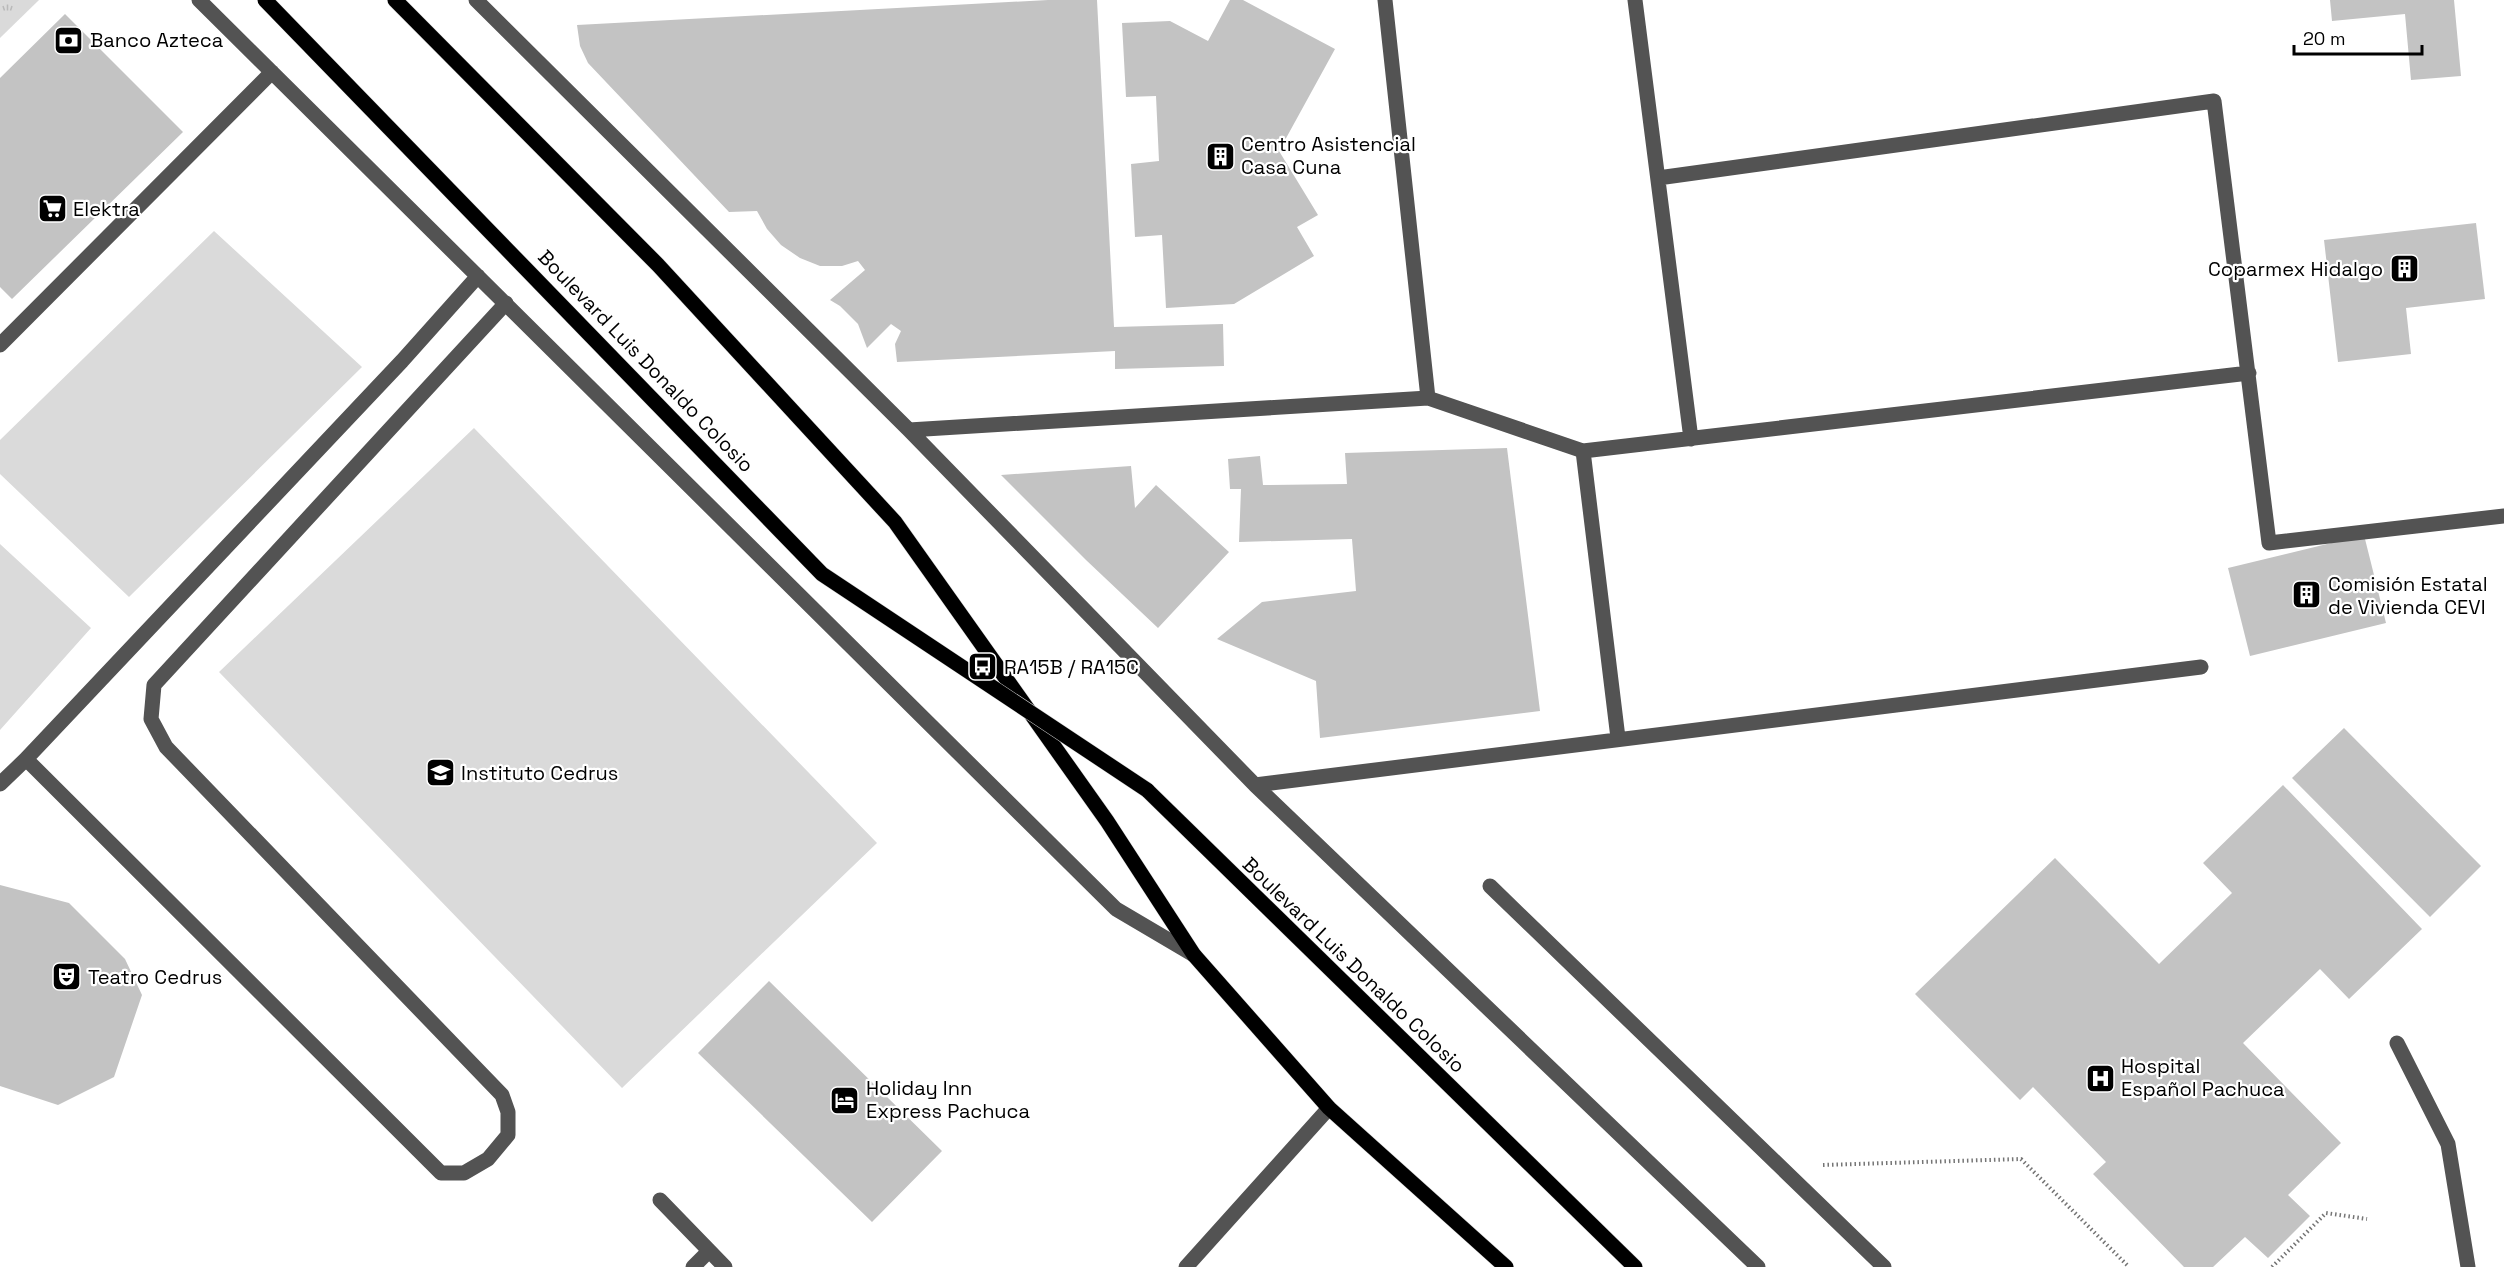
<svg xmlns="http://www.w3.org/2000/svg" width="2504" height="1267" viewBox="0 0 2504 1267" font-family="'Space Grotesk',sans-serif">
<style>
.grass{fill:url(#grass-tufts)}
.pitch{fill:#dadada}
.building{fill:#c3c3c3}
.lines{fill:none;stroke-linecap:round;stroke-linejoin:round}
.major-casing{stroke:#dbdbdb;stroke-width:16}
.path{stroke:#757575;stroke-width:4;stroke-dasharray:1.5 3;stroke-linecap:butt}
.minor{stroke:#535353;stroke-width:15}
.major{stroke:#000;stroke-width:15}
.major-bridge-casing{stroke:#dbdbdb;stroke-width:16;stroke-linecap:butt}
.major-bridge{stroke:#000;stroke-width:15}
.labels{text-anchor:middle;stroke-width:4.5;stroke-linejoin:round;paint-order:stroke}
.poi-label{font-size:20px;fill:#000;stroke:#fff;text-anchor:start}
.street-label{font-size:20px;fill:#000;stroke:#fff}
</style>
<defs>
<pattern id="grass-tufts" width="24" height="20" patternUnits="userSpaceOnUse" patternTransform="scale(1.5)"><rect width="24" height="20" fill="#dadada"/><path d="M3 7l-1-3M5 7V3M7 7l1-3M15 17l-1-3M17 17v-4M19 17l1-3" fill="none" stroke="#b9b9b9"/></pattern>
</defs>
<rect width="100%" height="100%" fill="#fff"/>
<path class="grass" d="M0 0H39L0 38Z"/>
<path class="pitch" d="M214 231 362 367 129 597 0 474V440Z
M474 428 877 843 622 1088 219 672Z
M0 544 91 628 0 730Z"/>
<path class="building" d="M1048 0H1097L1114 327 1223 324 1224 366 1115 369V351L897 362 895 344 901 331 891 324 867 348 858 324 840 306 830 300 865 270 858 261 842 266H820L800 258 781 245 767 229 757 211 729 212 588 63 580 46 577 25Z
M1230 0H1243L1335 49 1279 151 1318 215 1297 227 1314 256 1234 304 1166 308 1162 235 1135 237 1131 164 1159 161 1156 96 1126 97 1122 23 1170 21 1208 41Z
M2330 0H2454L2461 76 2411 80 2405 14 2332 21Z
M65 14 183 132 12 299 0 287V78Z
M2476 223 2485 299 2406 308 2411 354 2338 362 2324 240Z
M1507 448 1540 711 1320 738 1316 681 1217 639 1262 602 1356 591 1352 539 1239 542 1241 489H1230L1228 459 1260 456 1263 485 1347 484 1345 453Z
M1131 466 1135 508 1156 485 1229 552 1158 628 1086 560 1001 475Z
M2364 535 2386 623 2250 656 2228 568Z
M2344 728 2481 866 2430 917 2292 778Z
M2283 785 2422 929 2349 999 2320 969 2243 1043 2341 1143 2288 1195 2310 1216 2268 1258 2245 1237 2213 1267H2184L2093 1174 2106 1162 2033 1087 2020 1100 1915 994 2055 858 2159 964 2232 893 2203 863Z
M0 885 69 903 125 959 142 995 114 1077 58 1105 0 1086Z
M769 981 942 1151 872 1222 698 1053Z"/>
<g class="lines">
<defs>
<path id="major" d="M395 0 658 265 895 522 1107 821 1194 955 1329 1108 1506 1267
M1147 790 1635 1267"/>
</defs>
<use href="#major" class="major-casing"/>
<path class="path" d="M1823 1165 2021 1159 2129 1267
M2272 1267 2326 1213 2367 1219"/>
<path class="minor" d="M199 0 1116 909 1194 955
M476 0 909 430 1255 785 1758 1267
M1385 0 1428 398
M1635 0 1691 439
M1658 178 2214 101 2269 543 2504 516
M478 276 402 361 26 759 441 1173H464L488 1159 508 1135V1112L502 1095 166 747 151 719 154 685 506 303
M0 345 272 72
M909 430 1428 398 1583 451 2249 373
M1583 451 1618 738
M0 784 26 759
M1255 785 2201 667
M1490 886 1884 1267
M2397 1043 2448 1144 2468 1267
M660 1200 725 1267
M693 1267 709 1251
M1186 1267 1329 1108"/>
<use href="#major" class="major"/>
<defs>
<path id="major-bridge" d="M265 0 822 574 1147 790"/>
</defs>
<use href="#major-bridge" class="major-bridge-casing"/>
<use href="#major-bridge" class="major-bridge"/>
</g>
<defs>
<symbol id="bank-square" viewBox="-11 -11 22 22"><rect x="-9" y="-9" width="18" height="18" rx="4" fill="#000" stroke="#fff"/><path d="M-6-4H6V4H-6ZM0-2.3a2.3 2.3 0 1 0 0 4.6a2.3 2.3 0 1 0 0-4.6Z" fill="#fff"/></symbol>
<symbol id="building-square" viewBox="-11 -11 22 22"><rect x="-9" y="-9" width="18" height="18" rx="4" fill="#000" stroke="#fff"/><path d="M-4-6H4V6H1V3H-1V6H-4ZM-2.5-4.3h1.7v1.8h-1.7ZM.8-4.3h1.7v1.8H.8ZM-2.5-1h1.7V.8h-1.7ZM.8-1h1.7V.8H.8Z" fill="#fff"/></symbol>
<symbol id="supermarket-square" viewBox="-11 -11 22 22"><rect x="-9" y="-9" width="18" height="18" rx="4" fill="#000" stroke="#fff"/><path d="M-6-5.5h2.5l.6 2H6L4.5 2H-2.5L-4.4-4H-6ZM-1.5 3.2a1.3 1.3 0 1 0 .1 0ZM3 3.2a1.3 1.3 0 1 0 .1 0Z" fill="#fff"/></symbol>
<symbol id="bus-square" viewBox="-11 -11 22 22"><rect x="-9" y="-9" width="18" height="18" rx="4" fill="#000" stroke="#fff"/><path d="M-5-6H5V4H4V6H2V4H-2V6H-4V4H-5ZM-3.5-4V0h7V-4ZM-3.5 1.2v1.5H-2V1.2ZM2 1.2v1.5H3.5V1.2Z" fill="#fff"/></symbol>
<symbol id="school-square" viewBox="-11 -11 22 22"><rect x="-9" y="-9" width="18" height="18" rx="4" fill="#000" stroke="#fff"/><path d="M0-5L7-2L0 1L-7-2ZM-4 1L0 2.5L4 1V4Q0 6-4 4Z" fill="#fff"/></symbol>
<symbol id="theatre-square" viewBox="-11 -11 22 22"><rect x="-9" y="-9" width="18" height="18" rx="4" fill="#000" stroke="#fff"/><path d="M-5-5.5Q0-4 5-5.5V0Q5 5 0 6Q-5 5-5 0ZM-3.3-2.5H-1v1.5H-3.3ZM1-2.5H3.3v1.5H1ZM-2.8 1Q0 5.5 2.8 1Z" fill="#fff"/></symbol>
<symbol id="hospital-square" viewBox="-11 -11 22 22"><rect x="-9" y="-9" width="18" height="18" rx="4" fill="#000" stroke="#fff"/><path d="M-5-5h3v3.5h4V-5h3V5h-3V1.5h-4V5h-3Z" fill="#fff"/></symbol>
<symbol id="hotel-square" viewBox="-11 -11 22 22"><rect x="-9" y="-9" width="18" height="18" rx="4" fill="#000" stroke="#fff"/><path d="M-6-4.5h1.5V1H6V5H4.5V3h-9V5H-6ZM-4 0a1.8 1.8 0 1 1 3.6 0ZM.5 0V-2.5h3Q6-2.5 6 0Z" fill="#fff"/></symbol>
</defs>
<g fill-rule="evenodd">
<use href="#bank-square" x="52" y="24" width="33" height="33"/>
<use href="#building-square" x="1204" y="140" width="33" height="33"/>
<use href="#supermarket-square" x="36" y="192" width="33" height="33"/>
<use href="#building-square" x="2388" y="252" width="33" height="33"/>
<use href="#building-square" x="2290" y="578" width="33" height="33"/>
<use href="#bus-square" x="966" y="650" width="33" height="33"/>
<use href="#school-square" x="424" y="756" width="33" height="33"/>
<use href="#theatre-square" x="50" y="960" width="33" height="33"/>
<use href="#hospital-square" x="2084" y="1062" width="33" height="33"/>
<use href="#hotel-square" x="828" y="1084" width="33" height="33"/>
</g>
<g class="labels">
<g class="poi-label">
<text x="90" y="47">Banco Azteca</text>
<text x="1241" y="151">Centro Asistencial<tspan x="1241" dy="23">Casa Cuna</tspan></text>
<text x="73" y="216">Elektra</text>
<text x="2383" y="276" text-anchor="end">Coparmex Hidalgo</text>
<text x="2328" y="591">Comisión Estatal<tspan x="2328" dy="23">de Vivienda CEVI</tspan></text>
<text x="1004" y="674">RA15B / RA15C</text>
<text x="461" y="780">Instituto Cedrus</text>
<text x="88" y="984">Teatro Cedrus</text>
<text x="2121" y="1073">Hospital<tspan x="2121" dy="23">Español Pachuca</tspan></text>
<text x="866" y="1095">Holiday Inn<tspan x="866" dy="23">Express Pachuca</tspan></text>
</g>
<g class="street-label">
<text transform="translate(646 361) rotate(46)" y="7">Boulevard Luis Donaldo Colosio</text>
<text transform="translate(1354 965) rotate(44)" y="7">Boulevard Luis Donaldo Colosio</text>
</g>
</g>
<path d="M2294 45v9h128v-9" fill="none" stroke="#000000" stroke-width="3"/>
<text x="2303" y="45" font-size="18" fill="#000000" stroke="#ffffff" stroke-width="4.5" paint-order="stroke">20 m</text>
</svg>
